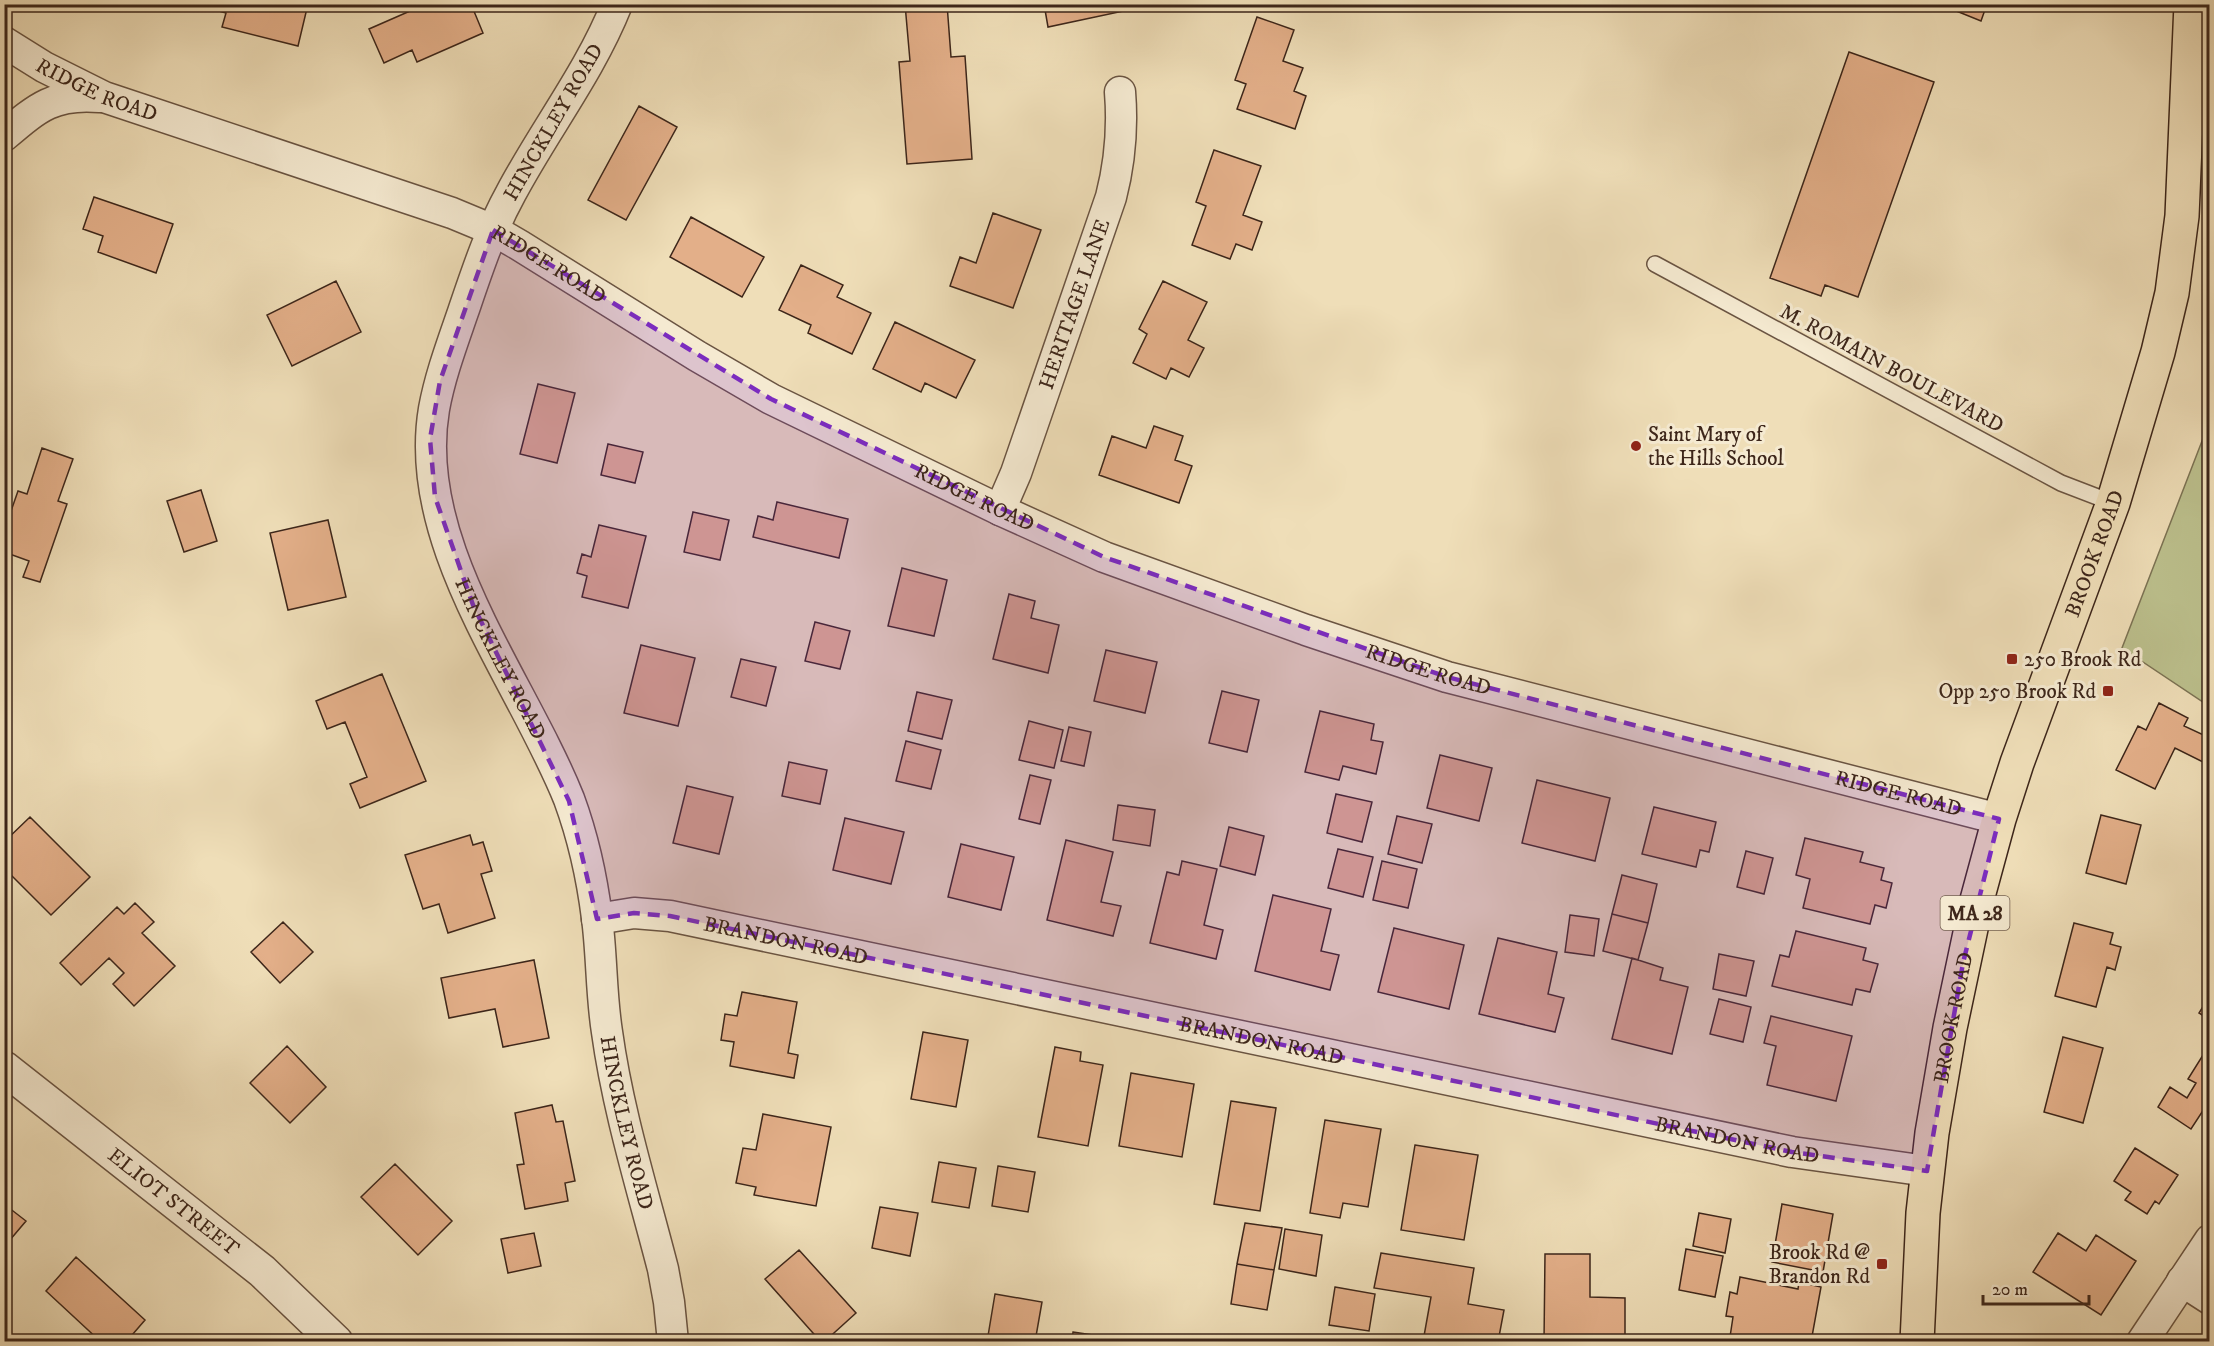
<svg xmlns="http://www.w3.org/2000/svg" width="2214" height="1346" viewBox="0 0 2214 1346" font-family="'IM FELL DW Pica',serif">
<style>
.green{fill:#bcc08d;stroke:#7c7354;stroke-width:1.5}
.building{fill:#e3af89;stroke:#3d261a;stroke-width:1.5}
.lines{fill:none;stroke-linecap:round;stroke-linejoin:round}
.service-casing{stroke:#6a5442;stroke-width:18}
.minor-casing{stroke:#6a5442;stroke-width:33}
.tertiary-casing{stroke:#6a5442;stroke-width:36}
.primary-casing{stroke:#3d261a;stroke-width:36}
.service{stroke:#f5ead1;stroke-width:15}
.minor{stroke:#f5ead1;stroke-width:30}
.tertiary{stroke:#f5ead1;stroke-width:33}
.primary{stroke:#efdeb8;stroke-width:33}
.marked{fill:#7b2cbf;fill-opacity:0.2;stroke:#7b2cbf;stroke-width:4.5;stroke-dasharray:12 8;stroke-linejoin:round}
.poi-dot{fill:#8f2418;stroke:#f5ead1;stroke-width:2}
.labels{text-anchor:middle;stroke-width:6;stroke-linejoin:round;paint-order:stroke}
.shield{fill:#f5ead1;stroke:#746151;stroke-width:1.5}
.shield-label{font-size:20px;font-weight:bold;fill:#3d261a}
.street-label{font-size:21px;fill:#3d261a;stroke:#f5ead1}
.poi-label{font-size:21px;fill:#3d261a;stroke:#f5ead1;text-anchor:start}
</style>
<rect width="100%" height="100%" fill="#efdeb8"/>
<filter id="stains"><feTurbulence type="fractalNoise" baseFrequency=".00333" numOctaves="4"/><feColorMatrix values="0 0 0 0 .2 0 0 0 0 .09 0 0 0 0 .02 0 0 0 .5 -.17"/></filter>
<radialGradient id="worn" r=".72"><stop offset=".6" stop-color="#630" stop-opacity="0"/><stop offset="1" stop-color="#630" stop-opacity=".3"/></radialGradient>
<path class="green" d="M2209 423V706L2122 648Z"/>
<path class="building" d="M194 4H308L298 46 222 27 226 13Z
M426 4H471L483 33 417 62 412 50 384 63 369 29Z
M905 4H947L951 57 965 56 972 159 907 164 899 62 910 61Z
M1044 4H1132L1133 9 1048 27Z
M1939 4H1987L1981 21Z
M1257 17 1294 30 1283 61 1303 68 1294 91 1306 96 1295 129 1237 109 1246 84 1235 80Z
M1849 52 1934 82 1858 297 1825 285 1821 296 1770 278Z
M639 106 677 127 626 220 588 200Z
M1214 150 1261 166 1243 215 1262 222 1252 250 1236 244 1230 259 1192 245 1206 206 1196 202Z
M94 197 173 224 156 273 98 252 103 236 83 229Z
M993 213 1041 230 1013 308 950 286 960 257 976 263Z
M691 217 764 257 742 297 670 257Z
M801 265 843 285 837 297 871 313 852 354 808 333 811 325 779 310Z
M336 281 361 332 292 366 267 315Z
M1163 281 1207 302 1188 340 1204 348 1189 377 1171 368 1166 379 1133 363 1147 334 1139 329Z
M895 322 975 360 956 398 925 383 921 392 873 369Z
M538 384 575 393 557 463 520 454Z
M1154 426 1183 436 1175 460 1192 466 1179 503 1099 475 1112 436 1146 448Z
M608 444 643 452 635 483 601 475Z
M42 448 73 459 58 501 67 504 40 582 23 577 29 561 4 552V531L18 491 27 494Z
M201 490 217 541 184 552 167 501Z
M777 502 848 519 839 558 753 537 758 516 773 520Z
M693 512 729 520 720 560 684 552Z
M328 520 346 597 288 610 270 533Z
M599 525 646 536 628 608 582 597 587 576 577 573 582 554 591 557Z
M902 568 947 580 934 636 888 626Z
M1009 594 1035 601 1031 618 1059 625 1048 673 993 659Z
M815 622 850 631 840 669 805 661Z
M641 645 695 658 678 726 624 713Z
M1106 650 1157 662 1145 713 1094 701Z
M741 659 776 667 766 706 731 697Z
M382 674 426 781 360 808 350 784 367 777 345 722 327 729 316 701Z
M1222 691 1259 700 1247 752 1209 743Z
M917 692 952 700 942 739 908 731Z
M2159 703 2188 718 2184 726 2210 738V750L2203 762 2175 748 2155 789 2116 770 2138 726 2146 730Z
M1320 711 1374 724 1371 740 1383 742 1376 774 1343 766 1339 780 1305 772Z
M1029 721 1063 730 1054 768 1019 760Z
M1069 727 1091 732 1084 766 1061 761Z
M906 741 941 750 931 789 896 781Z
M1440 755 1492 768 1479 821 1427 808Z
M789 762 827 770 820 804 782 796Z
M1030 775 1051 780 1040 824 1019 819Z
M1537 780 1610 798 1595 861 1522 843Z
M687 786 733 797 719 854 673 843Z
M1336 794 1372 802 1362 842 1327 833Z
M1118 805 1155 810 1150 846 1113 840Z
M1654 807 1716 822 1709 852 1700 850 1696 867 1642 854Z
M2101 815 2141 825 2126 884 2086 873Z
M1397 816 1432 824 1422 863 1388 854Z
M30 817 90 877 51 915 4 868V842Z
M845 818 904 832 891 884 833 870Z
M1229 827 1264 836 1255 875 1220 866Z
M470 835 473 845 483 842 492 871 481 874 495 918 448 933 439 904 423 909 405 855Z
M1805 838 1863 852 1860 862 1884 868 1881 880 1892 883 1886 908 1875 905 1870 924 1803 908 1810 879 1796 875Z
M1066 840 1113 852 1101 902 1121 906 1113 936 1047 920Z
M961 844 1014 857 1001 910 948 897Z
M1338 849 1373 857 1363 897 1328 888Z
M1746 851 1773 858 1764 894 1737 887Z
M1182 861 1217 869 1204 925 1223 930 1216 959 1150 943 1167 872 1179 875Z
M1382 861 1417 869 1408 908 1373 900Z
M1622 875 1657 884 1648 923 1612 914Z
M1273 895 1331 909 1321 951 1339 955 1330 990 1255 971Z
M135 903 154 922 142 933 175 966 134 1006 113 984 124 973 109 958 81 985 60 963 117 907 124 914Z
M1612 914 1648 923 1638 960 1603 951Z
M1570 915 1599 919 1594 956 1565 952Z
M283 922 313 952 280 983 251 952Z
M2074 923 2113 933 2110 944 2121 947 2115 970 2107 967 2096 1007 2055 996Z
M1394 928 1464 945 1449 1009 1378 992Z
M1796 931 1866 948 1863 960 1878 964 1870 992 1856 989 1852 1005 1772 986 1780 955 1789 957Z
M1498 938 1557 952 1548 994 1564 998 1555 1032 1479 1014Z
M1719 954 1754 961 1746 996 1713 989Z
M1632 958 1663 968 1660 980 1688 987 1672 1054 1612 1039Z
M534 960 549 1038 503 1047 495 1009 449 1018 441 978Z
M742 992 797 1002 788 1053 798 1055 794 1078 730 1066 734 1042 721 1040 725 1014 737 1016Z
M2209 997H2210V1020L2199 1013Z
M1719 999 1751 1007 1743 1042 1710 1034Z
M1771 1016 1852 1036 1836 1101 1767 1085 1776 1046 1764 1043Z
M923 1032 968 1040 956 1107 911 1099Z
M2063 1037 2103 1048 2083 1123 2044 1112Z
M287 1046 326 1087 290 1123 250 1083Z
M1055 1047 1081 1052 1080 1061 1103 1065 1088 1146 1038 1137Z
M2203 1055 2210 1059V1112L2204 1109 2191 1129 2158 1107 2170 1087 2187 1098 2196 1083 2188 1079Z
M1131 1073 1194 1084 1182 1157 1119 1146Z
M1231 1101 1276 1108 1260 1211 1214 1204Z
M552 1105 556 1122 563 1121 575 1181 565 1183 568 1201 525 1209 517 1165 524 1164 515 1113Z
M763 1114 831 1127 816 1206 754 1195 756 1187 736 1183 743 1148 756 1150Z
M1325 1120 1381 1129 1368 1207 1343 1203 1340 1218 1310 1213Z
M1415 1145 1478 1155 1464 1240 1401 1230Z
M2135 1148 2178 1175 2159 1204 2155 1201 2147 1214 2125 1200 2131 1192 2114 1181Z
M939 1162 976 1168 969 1208 932 1202Z
M395 1164 452 1221 418 1255 361 1197Z
M998 1166 1035 1172 1028 1212 992 1206Z
M4 1204 26 1221 4 1247Z
M1782 1204 1833 1214 1823 1272 1772 1262Z
M880 1207 918 1213 910 1256 872 1248Z
M1699 1213 1731 1219 1725 1253 1693 1246Z
M1245 1223 1282 1228 1274 1270 1237 1264Z
M1285 1229 1322 1235 1316 1276 1279 1269Z
M534 1233 541 1266 508 1273 501 1239Z
M2058 1233 2086 1251 2096 1235 2136 1261 2101 1315 2033 1272Z
M1686 1249 1723 1256 1715 1297 1679 1290Z
M799 1250 856 1313 824 1342H821L765 1279Z
M1381 1253 1474 1268 1468 1304 1504 1310 1498 1342H1458L1424 1336 1431 1297 1374 1288Z
M1545 1254H1590V1297L1625 1298V1342H1544Z
M76 1257 145 1320 126 1342H101L46 1291Z
M1237 1264 1274 1270 1267 1310 1231 1304Z
M1740 1277 1798 1289 1799 1282 1821 1287 1811 1342H1754L1730 1337 1733 1317 1726 1316 1730 1292 1737 1294Z
M1335 1287 1375 1294 1369 1331 1329 1325Z
M995 1294 1042 1302 1035 1342H987Z
M1073 1332 1132 1341V1342H1072Z"/>
<g class="lines">
<defs>
<path id="service" d="M1655 264 2061 483 2113 503"/>
<g id="minor">
<path id="s1" d="M617 4C590 72 545 129 511 193 490 231 477 271 463 312 452 344 440 376 434 409 411 545 521 679 569 799 583 837 592 878 597 918 602 956 601 994 607 1032 618 1112 643 1191 663 1269L669 1302 673 1342"/>
<path id="s2" d="M4 42 44 67 104 97 452 213 493 230 519 245 697 356 771 399 1000 510 1104 557 1306 630 1447 677 1999 819"/>
<path d="M4 136C38 107 54 93 100 97"/>
<path id="s3" d="M1000 510 1016 473 1111 197C1120 162 1123 129 1120 92"/>
<path id="s4" d="M597 919 634 913 670 916 1792 1152 1927 1171"/>
<path d="M2182 1281 2210 1299"/>
<path d="M2142 1342 2210 1240"/>
</g>
<g id="tertiary">
<path id="s5" d="M4 1068 262 1271 336 1342"/>
</g>
<g id="primary">
<path id="s6" d="M1917 1342 1923 1213 1932 1133 1950 1028 1977 900 1999 819 2017 763 2113 503 2158 352 2172 293 2182 216 2191 4"/>
</g>
</defs>
<use href="#service" class="service-casing"/>
<use href="#minor" class="minor-casing"/>
<use href="#tertiary" class="tertiary-casing"/>
<use href="#primary" class="primary-casing"/>
<use href="#service" class="service"/>
<use href="#minor" class="minor"/>
<use href="#tertiary" class="tertiary"/>
<use href="#primary" class="primary"/>
</g>
<path class="marked" d="M493 230 771 399 1104 557 1447 677 1999 819 1963 963 1927 1171 1792 1152 670 916 634 913 597 919 569 801 473 605 435 497 430 439 440 381Z"/>
<g class="poi-dot">
<circle cx="1636" cy="446" r="6"/>
<rect x="2006" y="653" width="12" height="12" rx="3"/>
<rect x="2102" y="685" width="12" height="12" rx="3"/>
<rect x="1876" y="1258" width="12" height="12" rx="3"/>
</g>
<g class="labels">
<rect class="shield" x="1940.5" y="896" width="69" height="34" rx="4.5"/>
<g class="shield-label">
<text x="1975" y="920">MA 28</text>
</g>
<g class="street-label">
<text dy="7" stroke="none"><textPath href="#s2" startOffset="105">RIDGE ROAD</textPath></text>
<text transform="translate(553 122) rotate(-60)" y="7">HINCKLEY ROAD</text>
<text dy="7" stroke="none"><textPath href="#s2" startOffset="591">RIDGE ROAD</textPath></text>
<text dy="7" stroke="none"><textPath href="#s3" startOffset="219">HERITAGE LANE</textPath></text>
<text transform="translate(1892 368) rotate(28)" y="7">M. ROMAIN BOULEVARD</text>
<text dy="7" stroke="none"><textPath href="#s2" startOffset="1077">RIDGE ROAD</textPath></text>
<text dy="7" stroke="none"><textPath href="#s6" startOffset="813">BROOK ROAD</textPath></text>
<text dy="7" stroke="none"><textPath href="#s1" startOffset="710">HINCKLEY ROAD</textPath></text>
<text dy="7" stroke="none"><textPath href="#s2" startOffset="1563">RIDGE ROAD</textPath></text>
<text dy="7" stroke="none"><textPath href="#s2" startOffset="2049">RIDGE ROAD</textPath></text>
<text dy="7" stroke="none"><textPath href="#s4" startOffset="192">BRANDON ROAD</textPath></text>
<text dy="7" stroke="none"><textPath href="#s6" startOffset="327">BROOK ROAD</textPath></text>
<text dy="7" stroke="none"><textPath href="#s4" startOffset="678">BRANDON ROAD</textPath></text>
<text dy="7" stroke="none"><textPath href="#s1" startOffset="1196">HINCKLEY ROAD</textPath></text>
<text dy="7" stroke="none"><textPath href="#s4" startOffset="1164">BRANDON ROAD</textPath></text>
<text dy="7" stroke="none"><textPath href="#s5" startOffset="216">ELIOT STREET</textPath></text>
</g>
<g class="poi-label">
<text x="1648" y="441">Saint Mary of<tspan x="1648" dy="24">the Hills School</tspan></text>
<text x="2024" y="666">250 Brook Rd</text>
<text x="2096" y="698" text-anchor="end">Opp 250 Brook Rd</text>
<text x="1870" y="1259" text-anchor="end">Brook Rd @<tspan x="1870" dy="24">Brandon Rd</tspan></text>
</g>
</g>
<rect width="2214" height="1346" fill="none" stroke="#efdeb8" stroke-width="24"/>
<rect x="6" y="6" width="2202" height="1334" fill="none" stroke="#3d261a" stroke-width="3"/>
<rect x="12" y="12" width="2190" height="1322" fill="none" stroke="#3d261a" stroke-width="1.5"/>
<path d="M1983 1295v9h106v-9" fill="none" stroke="#3d261a" stroke-width="3"/>
<text x="1992" y="1295" font-size="18" fill="#3d261a" stroke="#f5ead1" stroke-width="4.5" paint-order="stroke">20 m</text>
<rect width="100%" height="100%" filter="url(#stains)"/>
<rect width="100%" height="100%" fill="url(#worn)"/>
</svg>
